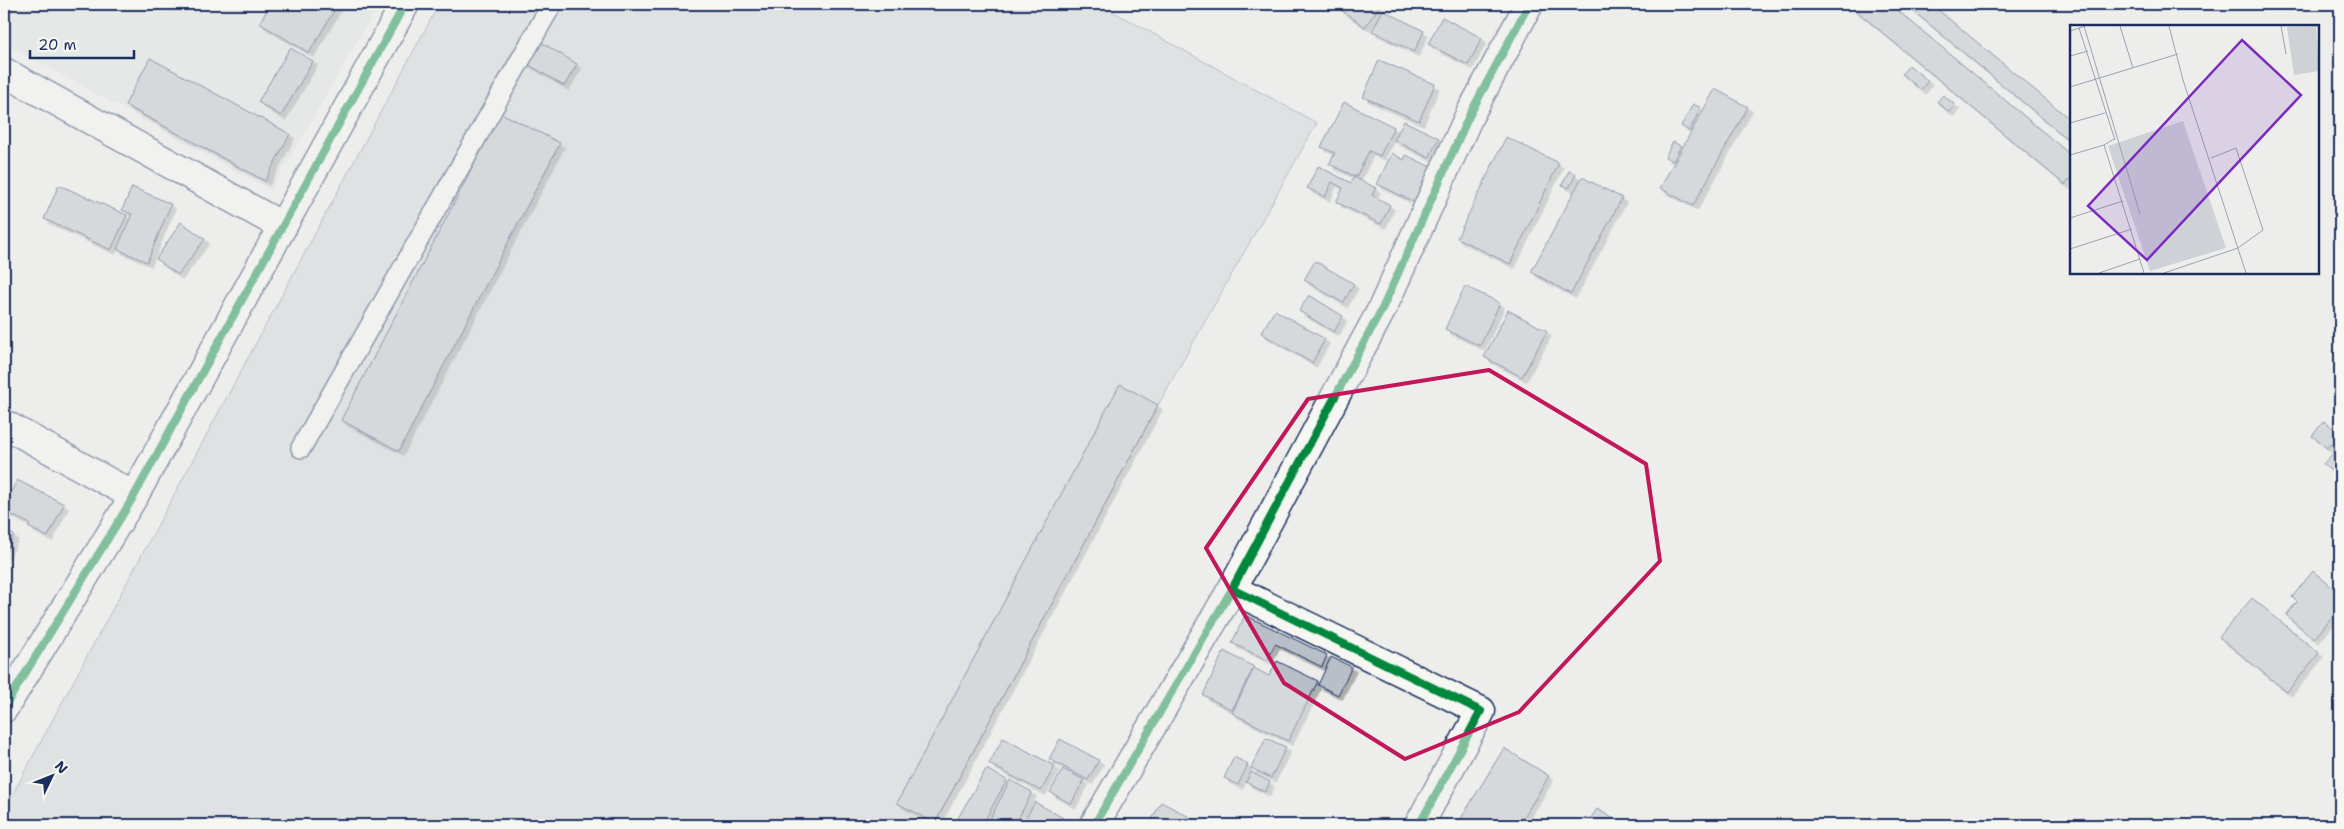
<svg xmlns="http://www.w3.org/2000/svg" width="2344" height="829" viewBox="0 0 2344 829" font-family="'Shantell Sans',sans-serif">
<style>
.built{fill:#dde0e1}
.green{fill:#ced2d7;stroke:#74809a}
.building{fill:#b9bfc8;stroke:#1b2f5e;filter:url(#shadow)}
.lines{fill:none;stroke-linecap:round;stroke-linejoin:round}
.lane-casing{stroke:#1b2f5e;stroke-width:22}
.street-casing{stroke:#1b2f5e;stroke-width:31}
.lane{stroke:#f6f6f2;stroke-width:19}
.street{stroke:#f6f6f2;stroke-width:28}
.cycleway-casing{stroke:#f6f6f2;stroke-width:11}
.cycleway{stroke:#00873e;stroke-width:8}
.marked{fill:none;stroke:#c2185b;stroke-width:4;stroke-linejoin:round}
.inset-road{fill:none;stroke:#99a2b3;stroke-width:1}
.view{fill:#7b2cbf;fill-opacity:0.15;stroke:#7b2cbf;stroke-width:2.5}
.inset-edge{fill:none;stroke:#1b2f5e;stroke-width:2.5}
</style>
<defs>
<filter id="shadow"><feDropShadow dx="4.5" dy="4.5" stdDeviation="0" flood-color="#0004"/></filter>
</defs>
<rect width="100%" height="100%" fill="#edeeec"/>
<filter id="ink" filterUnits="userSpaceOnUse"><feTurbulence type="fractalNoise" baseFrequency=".02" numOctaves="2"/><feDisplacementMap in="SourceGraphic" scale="10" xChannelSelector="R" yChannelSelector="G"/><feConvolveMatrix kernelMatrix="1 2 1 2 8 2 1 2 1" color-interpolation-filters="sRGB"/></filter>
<g filter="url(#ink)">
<path class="built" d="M4 4H379L271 191 4 43Z"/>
<path class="green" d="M439 4H1099L1317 123 1158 405 934 825H4V810Z"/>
<path class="building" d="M271 4H338L309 53 259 23Z
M1333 4H1381L1365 27Z
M1848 4H1890L2072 156V177L2065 185Z
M1905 4H1931L2072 121V143Z
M1383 10 1424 31 1414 52 1372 31Z
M1442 17 1482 38 1468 65 1428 44Z
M534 38 577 64 564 86 521 60Z
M290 48 313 61 281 116 258 102Z
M150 58 290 134 265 181 125 105Z
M1379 60 1435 84 1419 121 1363 97Z
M1909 65 1928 81 1921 90 1902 74Z
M1715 89 1748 107 1693 206 1660 188Z
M1943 95 1955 105 1949 112 1937 102Z
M1344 102 1394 127 1380 156 1369 151 1356 177 1329 164 1335 153 1321 147Z
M1693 104 1701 108 1689 131 1681 126Z
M501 113 560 143 399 451 341 420Z
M1404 121 1439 138 1429 158 1394 140Z
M1506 137 1559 163 1510 264 1457 238Z
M1673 142 1681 146 1673 161 1665 157Z
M1392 153 1404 160 1406 155 1435 169 1418 204 1377 184Z
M1318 166 1351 183 1354 177 1376 188 1372 195 1390 205 1381 224 1336 202 1343 188 1332 182 1325 197 1307 188Z
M1569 171 1576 174 1569 188 1562 185Z
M1582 177 1622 198 1571 294 1531 272Z
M59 185 127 215 111 250 44 219Z
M132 187 171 204 147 262 117 249 132 214 122 210Z
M181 222 205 239 178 275 156 259Z
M1315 261 1354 284 1343 303 1304 280Z
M1465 286 1500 303 1480 346 1445 329Z
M1309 295 1343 316 1334 332 1299 311Z
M1275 310 1325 339 1312 363 1261 333Z
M1508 310 1547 331 1522 377 1484 357Z
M1120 384 1158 405 935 823 897 803Z
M2324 421 2338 432 2340 429V478L2323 464 2336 450 2330 444 2327 448 2312 436Z
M17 480 64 504 48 537 28 527 30 524 4 511V506Z
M4 530 14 535 4 556Z
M2313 571 2340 594V607L2314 639 2286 615 2297 602 2292 597Z
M2252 598 2319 653 2287 692 2219 637Z
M1245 615 1327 655 1322 667 1275 644 1267 660 1232 643Z
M1224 651 1254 667 1232 710 1203 695Z
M1331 657 1352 667 1338 695 1318 685Z
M1277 661 1318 681 1288 741 1232 713 1254 668 1269 676Z
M1003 738 1055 766 1041 791 989 764Z
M1266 738 1286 747 1271 778 1251 768Z
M1060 739 1099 760 1088 780 1049 759Z
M1504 748 1549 776 1519 825H1457Z
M1234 757 1248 764 1238 785 1224 778Z
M986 769 1007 780 982 825H954Z
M1063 769 1084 780 1071 804 1050 792Z
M1251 772 1270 782 1265 792 1246 782Z
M1010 780 1032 792 1015 825H996L989 821Z
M1035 802 1063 818 1059 825H1022Z
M1161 802 1205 825H1149Z
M1597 809 1624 825H1586Z"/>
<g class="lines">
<defs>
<path id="lane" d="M301 448 552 4"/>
<path id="street" d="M4 72 282 226
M4 424 134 496
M1232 589 1481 711 1419 825
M4 708 134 496 405 4
M1094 825 1232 589 1382 309 1469 116 1529 4"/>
</defs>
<use href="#lane" class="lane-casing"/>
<use href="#street" class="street-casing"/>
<use href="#lane" class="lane"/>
<use href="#street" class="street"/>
<defs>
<path id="cycleway" d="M1232 589 1481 711 1419 825
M4 708 134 496 405 4
M1094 825 1232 589 1382 309 1469 116 1529 4"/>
</defs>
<use href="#cycleway" class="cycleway-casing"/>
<use href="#cycleway" class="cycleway"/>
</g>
</g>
<path d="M0 0H2344V829H0ZM1489 370 1646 464 1660 561 1519 712 1405 759 1284 683 1206 548 1308 399Z" fill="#edeeec" fill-opacity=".55" fill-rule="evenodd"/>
<path class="marked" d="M1489 370 1646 464 1660 561 1519 712 1405 759 1284 683 1206 548 1308 399Z"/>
<g transform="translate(2070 25)">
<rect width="249" height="249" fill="#edeeec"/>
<path d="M246 1 249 46 224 50 217 2ZM113 96 156 223 80 246 38 121Z" fill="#ced2d7"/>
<path class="inset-road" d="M14 1 70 189M50 1 63 43M99 1 113 55 176 248M211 1 216 29M9 3 45 115M0 6 15 1M0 31 18 26M0 62 108 29M0 98 35 88M44 114 34 120 74 248M0 130 34 120M0 193 53 176M0 224 62 204M29 248 70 234M94 248 168 223 193 205 166 123 141 133"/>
<path class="view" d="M172 15 231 70 77 235 18 181Z"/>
<rect width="249" height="249" class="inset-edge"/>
</g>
<rect width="2344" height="829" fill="none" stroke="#f6f6f2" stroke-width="20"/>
<rect x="10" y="10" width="2324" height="809" fill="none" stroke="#1b2f5e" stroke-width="2" filter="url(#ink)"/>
<g transform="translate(52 776) rotate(47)" stroke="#f6f6f2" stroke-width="4" paint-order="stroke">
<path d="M0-4L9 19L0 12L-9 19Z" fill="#1b2f5e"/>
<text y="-8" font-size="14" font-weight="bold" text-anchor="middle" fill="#1b2f5e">N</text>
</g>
<path d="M30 50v8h104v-8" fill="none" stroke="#1b2f5e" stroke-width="2.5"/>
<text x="38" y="50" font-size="15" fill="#1b2f5e" stroke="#f6f6f2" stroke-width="4" paint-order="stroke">20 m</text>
</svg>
